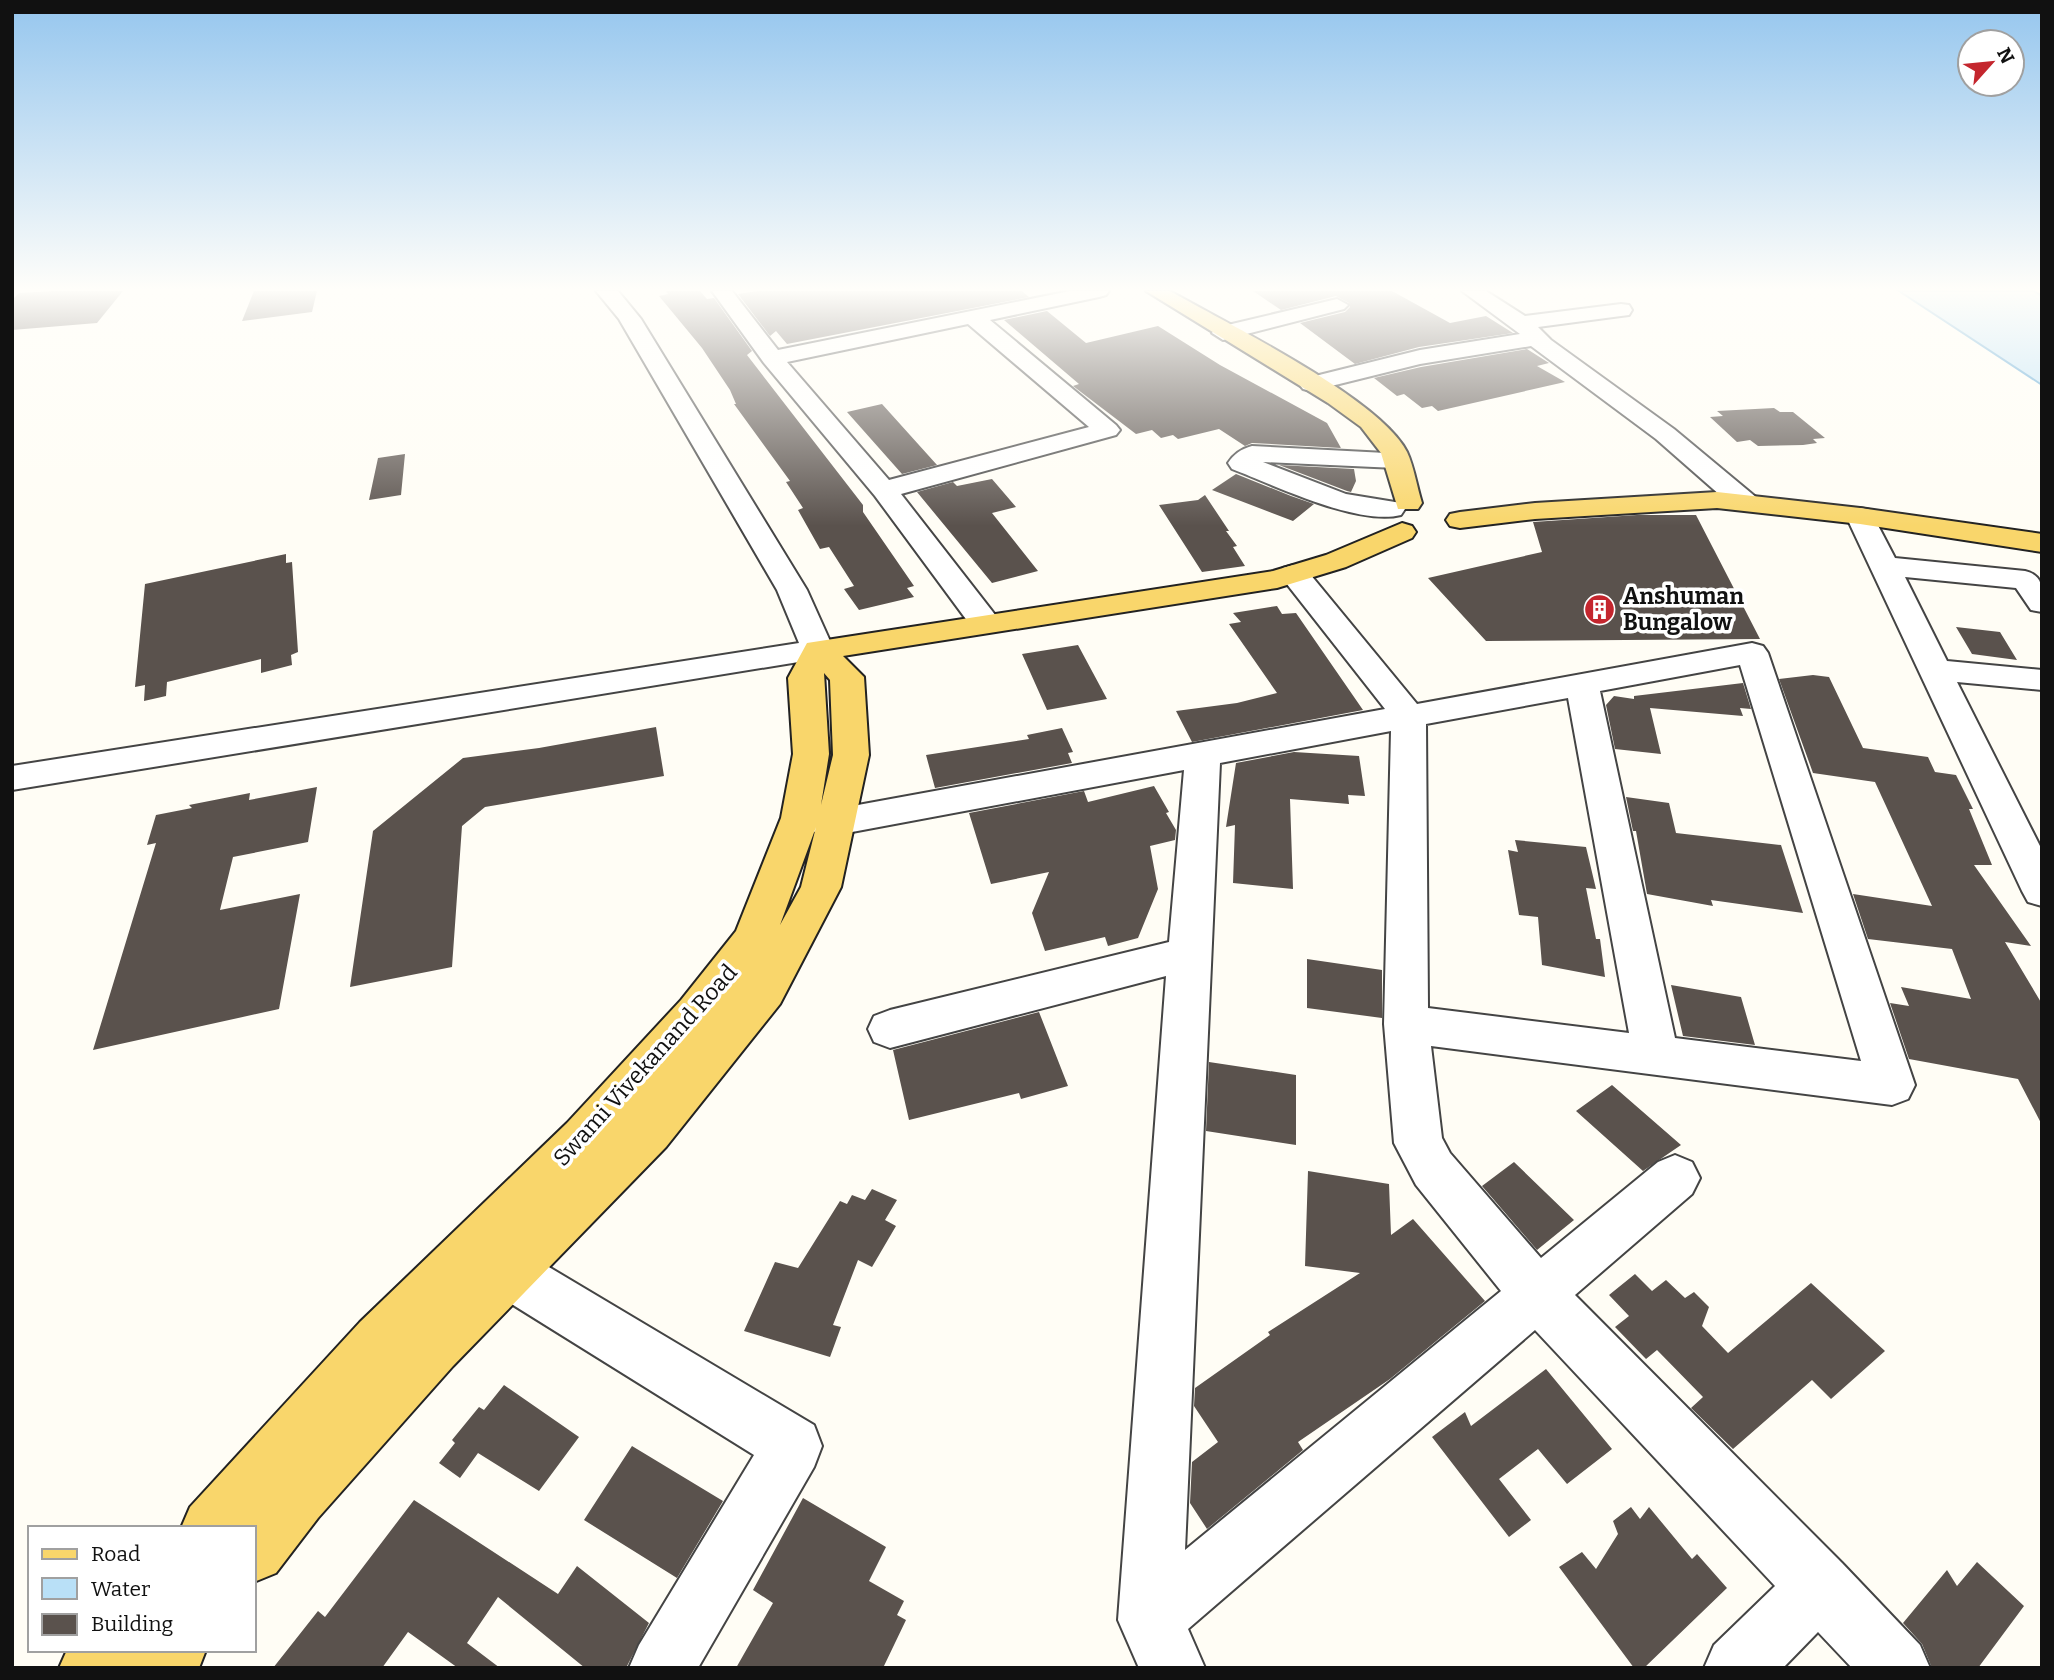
<svg xmlns="http://www.w3.org/2000/svg" width="2054" height="1680" viewBox="0 0 2054 1680" font-family="Bitter,serif">
<style>
.water{fill:#b9e0f7;stroke:#3f96cf;stroke-width:2}
.building{fill:#5a524d}
.lines{fill:none;stroke-linecap:round;stroke-linejoin:round}
.minor-casing{stroke:#444;stroke-width:4}
.major-casing{stroke:#222;stroke-width:4}
.minor{fill:#fff;fill-rule:evenodd}
.major{fill:#f9d66b;fill-rule:evenodd}
.labels{text-anchor:middle;stroke-width:7;stroke-linejoin:round;paint-order:stroke}
.poi-label{font-size:23px;font-weight:bold;fill:#111;stroke:#fff;text-anchor:start}
.street-label{font-size:23px;fill:#111;stroke:#fff}
</style>
<rect width="100%" height="100%" fill="#fffdf5"/>
<path class="water" d="M1899 291H2034L2042 296V385Z"/>
<path class="building" d="M52 291H123L97 323 12 330V300L19 293Z
M254 291H317L312 312 242 321Z
M666 291H700L707 299 714 298 752 351 747 355 863 505V512L914 586 907 588 914 597 859 610 844 589 854 586 829 547 820 549 798 510 803 508 786 482 790 481 734 404H736L730 390 702 348 659 296 668 294Z
M757 291H1022L1029 297 787 344 776 331 770 336 738 294Z
M1253 291H1392L1450 323 1486 316 1513 333 1419 347 1355 364 1300 323 1345 312 1350 307 1349 303 1336 296 1281 310Z
M1047 311 1086 343 1158 326 1220 365 1327 423 1341 448 1252 443 1245 446 1219 429 1178 439 1173 435 1161 438 1152 430 1136 434 1073 386 1079 384 1004 320Z
M1527 349 1549 363 1537 366 1565 382 1438 411 1432 406 1422 408 1404 394 1397 396 1374 378 1421 367Z
M882 404 937 465 902 474 847 412Z
M1774 408 1780 412H1793L1825 438 1813 439 1817 443 1803 445 1758 446 1750 440 1737 442 1710 417 1723 416 1717 411Z
M405 454 401 495 369 500 378 458Z
M1279 465 1354 469 1356 481 1351 492 1347 491Z
M1236 474 1291 496 1314 504 1293 521 1212 490Z
M992 479 1016 507 992 513 1038 571 992 583 917 492 953 482 957 486Z
M1205 495 1229 531H1226L1237 546 1233 547 1245 566 1202 572 1159 505 1198 500Z
M1637 515H1696L1760 639 1486 641 1428 578 1542 552 1533 522Z
M286 554V563L292 562 298 652 291 655 292 665 261 673V659L167 682 166 696 144 701 145 685 135 687 145 584Z
M1277 606 1282 614 1296 613 1363 710 1192 742 1176 711 1237 703 1277 693 1229 624 1241 622 1233 613Z
M1956 627 2000 632 2017 660 1972 654Z
M1078 645 1107 699 1047 710 1022 654Z
M1813 675 1829 677 1863 748 1928 757 1935 772 1956 775 1973 809H1969L1992 865H1974L2031 946 2005 942 2042 1004V1125L2018 1079 1909 1059 1890 1003 1909 1006 1901 987 1971 999 1952 949 1868 939 1853 894 1932 906 1875 782 1813 773 1779 679Z
M1743 683 1751 709 1740 708 1743 716 1650 708 1661 754 1615 749 1606 705 1614 696 1634 699V696Z
M656 727 664 776 485 807 462 826 452 967 350 987 373 831 463 758 539 748Z
M1062 728 1073 752 1068 753 1072 763 935 788 926 755 1029 739 1027 735Z
M1294 752 1359 756 1365 796 1348 795 1349 804 1290 799 1293 889 1233 883 1235 825 1226 827 1236 763Z
M1154 786 1169 812 1166 813 1176 830 1175 840 1150 846 1158 889 1138 938 1108 946 1105 937 1045 951 1032 913 1049 872 991 884 969 813 1084 791 1088 802Z
M317 787 308 842 233 857 220 910 300 894 279 1009 93 1050 156 843 147 845 156 815 192 808 189 805 250 793 249 800Z
M1626 797 1669 803 1676 833 1781 845 1803 913 1711 900 1713 906 1647 894 1636 831H1633Z
M1515 840 1586 847 1596 889 1586 888 1596 939H1600L1605 977 1542 965 1538 917 1519 915 1508 850 1518 852Z
M1307 959 1382 970V1018L1307 1008Z
M1671 985 1741 997 1755 1045 1683 1036Z
M1039 1012 1068 1086 1021 1099 1019 1093 909 1120 893 1050Z
M1209 1062 1296 1075V1145L1206 1131Z
M1612 1085 1681 1145 1643 1171 1576 1111Z
M1514 1162 1574 1220 1537 1250 1482 1186Z
M1308 1171 1389 1184 1391 1235 1413 1219 1485 1301 1390 1379 1298 1442 1303 1450 1207 1529 1190 1503 1192 1462 1218 1442 1194 1406 1195 1388 1270 1335 1268 1332 1360 1273 1305 1266Z
M872 1189 897 1200 885 1220 896 1226 872 1267 858 1260 833 1325 841 1327 830 1357 744 1331 775 1262 798 1268 840 1201 847 1204 852 1195 865 1200Z
M1635 1274 1652 1291 1666 1280 1685 1298 1694 1292 1709 1307 1702 1326 1728 1353 1811 1283 1885 1351 1831 1399 1812 1380 1733 1449 1691 1408 1703 1397 1657 1350 1646 1359 1615 1327 1629 1316 1609 1295Z
M1546 1369 1612 1449 1567 1484 1538 1449 1499 1479 1531 1520 1509 1537 1432 1437 1465 1412 1471 1426Z
M504 1385 579 1437 539 1491 478 1453 460 1478 439 1463 455 1443 452 1440 479 1407 484 1410Z
M632 1446 723 1501 677 1578 584 1520Z
M803 1498 886 1547 869 1581 904 1601 897 1615 906 1620 883 1668H736L773 1603 753 1590Z
M414 1500 558 1594 577 1566 649 1623 626 1668H585L498 1597 467 1643 500 1668H458L408 1632 382 1668H273L318 1611 325 1617Z
M1631 1507 1640 1519 1649 1507 1692 1559 1697 1554 1727 1588 1644 1668H1634L1559 1567 1582 1552 1596 1569 1618 1534 1613 1521Z
M1977 1562 2024 1606 1978 1668H1932L1922 1644 1903 1623 1947 1570 1957 1586Z"/>
<g class="lines">
<defs>
<path id="minor" d="M596 291H618L641 319 807 590 834 650 829 657 12 790V766L799 643 777 590 619 319Z
M712 291H732L778 350 1070 291H1109L1106 295 1099 297 990 320 1116 425 1120 430 1116 435 901 494 996 616 1001 623 996 630 985 632 974 630 875 496 764 363ZM968 324 1089 427 889 480 787 362Z
M1462 291H1486L1525 316 1621 304 1629 305 1632 310 1629 315 1621 316 1538 327 1551 340 1674 429 1757 498 1761 504 1757 510H1737L1656 439 1531 346 1420 364 1311 391 1303 389 1299 384 1303 379 1420 350 1520 334Z
M1337 299 1348 305 1344 309 1223 340 1212 333 1215 328Z
M1252 446 1405 454 1409 460 1405 466 1396 468 1263 462 1346 494 1401 503 1405 509 1401 515C1357 526 1274 485 1232 469L1228 463C1234 454 1241 449 1252 446Z
M1860 508 1870 510 1895 558 2025 571C2046 576 2042 593 2042 612L2031 610 2016 588 1905 577 1947 661 2042 670V690L1957 682 2042 850V906L2028 902 2022 891 1846 516 1850 510Z
M1294 565 1305 568 1417 704 1752 643 1763 646 1768 653 1915 1085 1908 1099 1892 1105 1431 1046 1442 1138 1450 1153 1541 1258 1658 1162 1675 1155 1692 1162 1700 1178 1692 1194 1575 1295 1842 1563 1920 1645 1930 1668H1852L1818 1632 1783 1668H1704L1714 1645 1775 1586 1535 1330 1188 1629 1205 1668H1139L1118 1620 1166 976 890 1048 874 1042 868 1029 874 1016 890 1010 1169 942 1184 770 836 835 790 828 784 819 790 810 803 806 836 809 1385 709 1279 574 1283 568ZM1740 665 1861 1061 1675 1038 1600 691ZM1568 698 1629 1033 1428 1008 1426 724ZM1391 731 1384 1024 1394 1143 1416 1185 1501 1291 1185 1550 1220 763Z
M508 1246 527 1254 814 1425 822 1446 814 1467 698 1668H629L639 1645 754 1455 489 1290 482 1272 489 1254Z"/>
<path id="major" d="M1146 291H1170C1226 323 1381 399 1407 452 1414 467 1417 487 1422 503L1418 509H1398L1381 453 1361 427 1328 403Z
M1717 492 1860 508 2042 534V552L1860 524 1717 508 1535 519 1460 528 1450 526 1446 520 1450 514 1460 512 1535 503Z
M1402 523 1412 526 1416 532 1412 538 1346 567 1277 588 843 656 864 677 869 755 841 887 780 1004 666 1147 453 1366 318 1518 276 1573 254 1582V1528H181L190 1507 360 1322 567 1123 681 1000 736 931 781 818 793 754 788 678 807 643 1273 571 1326 555ZM824 673 830 680 833 755 821 805 829 754ZM816 827 801 887 780 925Z
M67 1650H206L199 1668H59Z"/>
</defs>
<use href="#minor" class="minor-casing"/>
<use href="#major" class="major-casing"/>
<use href="#minor" class="minor"/>
<use href="#major" class="major"/>
</g>
<linearGradient id="sky" x2="0" y2="1"><stop stop-color="#95c6ee"/><stop offset="0.55" stop-color="#fffefa"/><stop offset="1" stop-color="#fffefa" stop-opacity="0"/></linearGradient>
<rect width="2054" height="526" fill="url(#sky)"/>
<defs>
<symbol id="building-disc" viewBox="-11 -11 22 22"><circle r="9.5" fill="#c4262e" stroke="#fff"/><path d="M-4-6H4V6H1V3H-1V6H-4ZM-2.5-4.3h1.7v1.8h-1.7ZM.8-4.3h1.7v1.8H.8ZM-2.5-1h1.7V.8h-1.7ZM.8-1h1.7V.8H.8Z" fill="#fff"/></symbol>
</defs>
<g fill-rule="evenodd">
<use href="#building-disc" x="1582" y="592" width="35" height="35"/>
</g>
<g class="labels">
<g class="poi-label">
<text x="1623" y="604">Anshuman<tspan x="1623" dy="26">Bungalow</tspan></text>
</g>
<g class="street-label">
<text transform="translate(645 1065) rotate(-48)" y="8">Swami Vivekanand Road</text>
</g>
</g>
<rect width="2054" height="1680" fill="none" stroke="#111111" stroke-width="28"/>
<rect x="28" y="1526" width="228" height="126" fill="#ffffff" stroke="#a0a0a0" stroke-width="2"/>
<rect x="42" y="1549" width="35" height="10" fill="#f9d66b" stroke="#a0a0a0" stroke-width="2"/>
<text x="91" y="1561" font-size="21" fill="#111111">Road</text>
<rect x="42" y="1578" width="35" height="21" fill="#b9e0f7" stroke="#a0a0a0" stroke-width="2"/>
<text x="91" y="1596" font-size="21" fill="#111111">Water</text>
<rect x="42" y="1614" width="35" height="21" fill="#5a524d" stroke="#a0a0a0" stroke-width="2"/>
<text x="91" y="1631" font-size="21" fill="#111111">Building</text>
<g transform="translate(1991 63) rotate(63)"><circle r="33" fill="#ffffff" stroke="#a0a0a0" stroke-width="2"/>
<path d="M0-5L12 26L0 18L-12 26Z" fill="#c4262e"/>
<text y="-10" font-size="19" font-weight="bold" text-anchor="middle" fill="#111111">N</text>
</g>
</svg>
